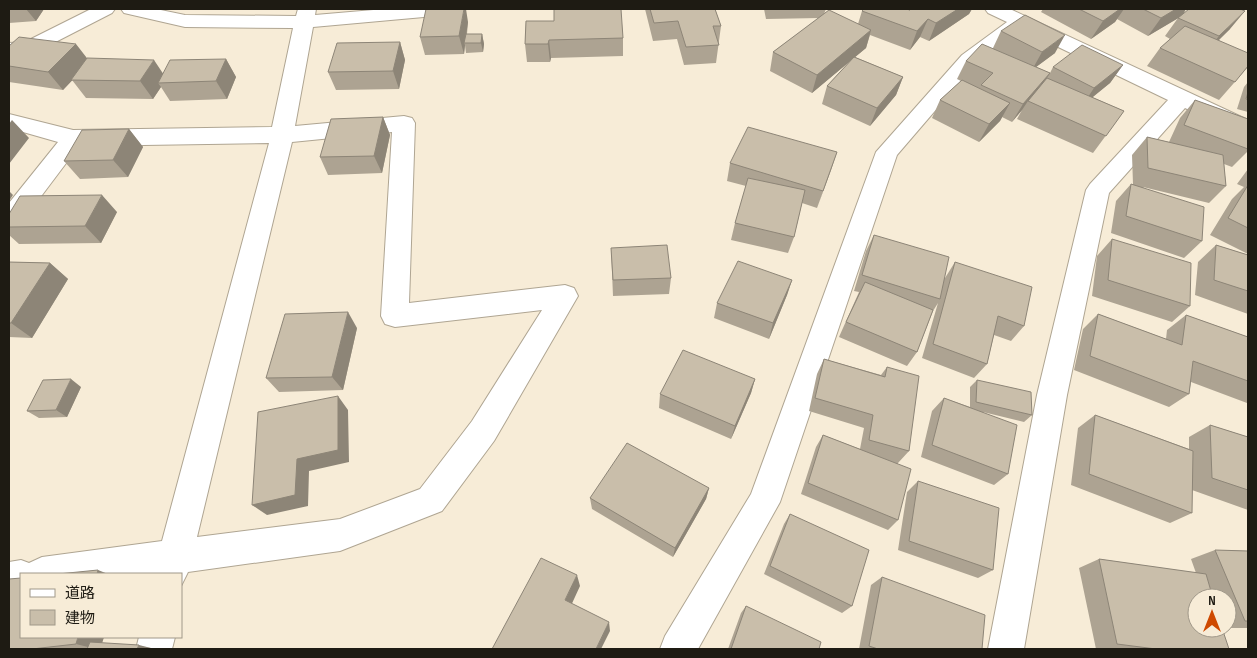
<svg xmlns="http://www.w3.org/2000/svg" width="1257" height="658" viewBox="0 0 1257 658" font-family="'Sofia Sans Condensed','Noto Sans JP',sans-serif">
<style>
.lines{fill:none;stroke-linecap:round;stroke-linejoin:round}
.minor-casing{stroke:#afa592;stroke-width:2}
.minor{fill:#fff;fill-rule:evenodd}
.wall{fill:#ada392}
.shaded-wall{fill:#8d8577}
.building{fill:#c9beaa;stroke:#8d8577}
</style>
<rect width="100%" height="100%" fill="#f7ecd7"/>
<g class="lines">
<defs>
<path id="minor" d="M91 9H115L112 13 36 52 9 55V43L25 42Z
M121 9H156L185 15 296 16 298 9H316L315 15 385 9H455L453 13 446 15 313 27 295 126 404 116 412 118 415 123 409 303 565 285 574 288 578 296 494 441 442 511 340 551 188 572 181 586V574H21V594L9 596V562L21 560 29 563 42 557 162 541 269 143 79 146 18 227 9 229V203L58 142 9 128V114L73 130 272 127 293 28 185 27 124 13ZM392 132 381 316 385 324 395 327 542 310 472 421 420 489 340 519 197 537 292 142Z
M985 9H1010L1248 120V137L1185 108 1109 193 1067 395 1024 649H988L1037 395 1086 190 1090 184 1168 100 1023 30 976 63 897 155 780 502 698 649H660L665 636 751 494 876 152 962 55 1007 22 988 13Z
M139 637H175L172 649H136Z"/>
</defs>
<use href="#minor" class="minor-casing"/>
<use href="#minor" class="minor"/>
</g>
<path class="wall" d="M9 9H44L36 21 9 23Z
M645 9H715L721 26 716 63 684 65 677 39 653 41Z
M764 9H826L824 14 858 24 862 11 864 9H972L969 14 929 41 920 37 910 50 870 35 866 48 855 57 903 77 896 95 870 126 822 104 827 86 851 60 812 93 770 71 773 52 819 18 766 19Z
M1043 9H1186L1182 15 1230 29 1219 40 1248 67 1219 100 1147 66 1160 48 1170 39 1165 36 1178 18 1181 16 1148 36 1117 19 1115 22 1091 39 1041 12Z
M526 21 623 38V56L551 58 550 62H527L525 44Z
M468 22 467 34H482L484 44 483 52 466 53 465 45 464 54 425 55 420 37Z
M1001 31 1055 53 1036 67 1050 73 1053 67 1123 65 1110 83 1092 97 1124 111 1093 153 1017 119 1022 110 1012 122 1002 117 1000 121 979 142 932 118 940 100 961 81 957 79 966 61 993 48Z
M400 42 405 60 399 89 336 90 328 72Z
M9 46 87 59 163 73 226 59 236 77 227 99 170 101 161 87 153 99 86 98 72 80 63 90 9 82Z
M1248 82V112L1237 109 1244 87Z
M1195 100 1248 119V151L1232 167 1224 164 1226 186 1209 203 1143 187 1202 241 1184 258 1111 233 1116 201 1131 184H1133L1132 155 1147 137 1169 142 1180 118Z
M383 117 390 135 382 173 328 175 320 157Z
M129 129 143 147 128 177 80 179 64 161Z
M837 152 817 208 802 203 794 237 788 253 731 240 735 223 746 186 727 181 730 163Z
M1248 169V254L1210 235 1232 199 1244 187 1237 184Z
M117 212 101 243 19 244 9 235V214Z
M874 235 945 278 955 262 1024 326 1011 341 994 335 987 364 974 378 922 358 938 303 933 311 917 352 907 366 839 337 859 292 854 291 866 251Z
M1112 239 1190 306 1172 322 1092 296 1097 256Z
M1216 245 1248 255V314L1195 295 1198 262Z
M611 248 671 278 669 294 613 296Z
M9 262 50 263 68 279 32 338 9 337Z
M792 280 787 295 769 339 714 318 717 303Z
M1098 314 1166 339 1167 330 1186 315 1248 337V403H1247L1191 382 1189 394 1169 407 1074 370 1083 329Z
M357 328 343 390 279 392 266 378Z
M824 359 881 375 887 367 909 451 898 463V520L888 530 801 494 816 447 823 435 860 449 864 428 809 411 817 374Z
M755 379 751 393 731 439 659 408 660 394Z
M977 380 1032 415 1024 422 983 412 1008 474 994 485 921 457 932 411 944 398 970 407V387Z
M81 387 67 417 39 418 27 411Z
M1095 415 1189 449V437L1210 425 1248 437V510L1192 490V513L1170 523 1071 485 1078 428Z
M918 481 993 570 978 578 898 550 907 492Z
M709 488 706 499 673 557 592 509 590 498Z
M790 514 852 606 842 613 764 574 784 524Z
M1215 550 1248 551V628H1227V598H1197L1229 649H1096L1079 568 1099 559 1196 573 1191 559Z
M882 577 982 649H859L871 585Z
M746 606 819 649H728L741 613Z
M104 637 102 643 151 648 150 649H9Z"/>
<path class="shaded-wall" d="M26 9H44L36 21Z
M464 9H466L468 22 465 43H464L465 45 464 54 459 36Z
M958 9H972L969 14 929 41 936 23Z
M1120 9H1124L1115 22 1091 39 1103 21Z
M1176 9H1186L1182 16 1148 36 1161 18Z
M1245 11 1230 29 1204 54 1219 36Z
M928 19 920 37 910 50 917 31Z
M871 30 866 48 812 93 817 75Z
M482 34 484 44 483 52 481 43Z
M1065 35 1055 53 1032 70 1042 52Z
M549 40 551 58 550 62 548 44Z
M400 42 405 60 399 89 393 71Z
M76 44 90 62 63 90 48 72Z
M226 59 236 77 227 99 216 81Z
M154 60 166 78 158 83 161 87 153 99 140 81Z
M1123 65 1110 83 1082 106 1094 88Z
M1050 73 1039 91 1028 101 1022 110 1012 122 1023 104Z
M903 77 896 95 870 126 877 108Z
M1010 103 1000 121 979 142 989 124Z
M383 117 390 135 382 173 374 156Z
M12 120 29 138 9 164V124Z
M129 129 143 147 128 177 113 160Z
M837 152 831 170 817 208 823 191Z
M9 191 13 195 9 201Z
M102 195 117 212 101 243 85 226Z
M50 263 68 279 32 338 11 323Z
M792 280 787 295 769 339 773 323Z
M348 312 357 328 343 390 332 377Z
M71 379 81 387 67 417 56 410Z
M755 379 751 393 731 439 735 426Z
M338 396 348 410 349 462 309 471 308 506 267 515 252 505 297 459Z
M709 488 706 499 673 557 675 548Z
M98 570 108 574H97Z
M577 575 580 586 569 610 565 600Z
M609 622 610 631 601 649H596Z
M78 637H104L100 649H96L76 644Z
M139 645 151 648 150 649H137Z"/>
<path class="building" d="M426 9H464L459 36 420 37Z
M554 9H621L623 38 549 40 548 44H525L526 21H554Z
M650 9H715L721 26H713L719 45 686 47 678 21 654 23Z
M864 9H906L910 10 907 9H958L936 23 928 19 917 31 862 11Z
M1079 9H1120L1103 21Z
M1143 9H1176L1161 18Z
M1189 9H1240L1245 11 1219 36 1178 18Z
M829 10 871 30 817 75 773 52Z
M1025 15 1065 35 1042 52 1001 31Z
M1185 26 1248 53V66L1235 82 1160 48Z
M466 34H482L481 43H464Z
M19 37 76 44 48 72 9 66V46Z
M400 42 393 71 328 72 337 43Z
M982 44 1050 73 1023 104 981 85 993 73 966 61Z
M1082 45 1123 65 1094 88 1053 67Z
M854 57 903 77 877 108 827 86Z
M87 58 154 60 140 81 71 80Z
M226 59 216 81 158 83 170 60Z
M1047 78 1124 111 1106 136 1028 101Z
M962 80 1010 103 989 124 940 100Z
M1248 92V100L1246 99Z
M1195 100 1248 119V149L1184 125Z
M383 117 374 156 320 157 331 119Z
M748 127 837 152 823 191 730 163Z
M129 129 113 160 64 161 82 130Z
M1147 137 1223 155 1226 186 1148 168Z
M748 178 805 190 794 237 735 223Z
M1131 184 1204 207 1202 241 1126 216Z
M1248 185V228L1228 218Z
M102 195 85 226 9 227V214L20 196Z
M874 235 949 257 940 299 862 275Z
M1112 239 1191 263 1190 306 1108 280Z
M667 245 671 278 613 280 611 248Z
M1216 245 1248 255V291L1214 280Z
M738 261 792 280 773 323 717 303Z
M9 262 50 263 11 323H9Z
M955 262 1032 287 1024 326 998 316 987 364 933 344Z
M865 282 933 310 917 352 846 322Z
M348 312 332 377 266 378 285 314Z
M1098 314 1182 345 1186 315 1248 337V381L1193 361 1189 394 1090 356Z
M683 350 755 379 735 426 660 394Z
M824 359 885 377 887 367 919 376 909 451 869 440 873 415 815 398Z
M71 379 56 410 27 411 43 380Z
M977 380 1031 392 1032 415 976 402Z
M338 396V450L297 459 295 495 252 505 258 412Z
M944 398 1017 425 1008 474 932 445Z
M1095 415 1193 451 1192 513 1089 474Z
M1210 425 1248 437V490L1212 478Z
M823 435 911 469 898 520 808 483Z
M627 443 709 488 675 548 590 498Z
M918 481 999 508 993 570 909 541Z
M790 514 869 550 852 606 770 566Z
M1215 550 1248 551V621H1245Z
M541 558 577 575 565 600 609 622 596 649H492Z
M1099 559 1206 574 1213 598H1197V628H1222L1229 649H1156L1117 644Z
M98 570 97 574H58Z
M882 577 985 615 982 649H878L869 646Z
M21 578V637H78L76 644 32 649H9V579Z
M746 606 821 642 819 649H731Z
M90 642 139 645 137 649H87Z"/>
<rect width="1257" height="658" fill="none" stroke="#1e1b13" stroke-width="20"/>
<rect x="20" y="573" width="162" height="65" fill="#f7ecd7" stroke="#a09889"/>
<rect x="30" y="589" width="25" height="8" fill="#ffffff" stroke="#a09889"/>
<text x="65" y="598" font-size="15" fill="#1e1b13">道路</text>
<rect x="30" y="610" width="25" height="15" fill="#c9beaa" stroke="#a09889"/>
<text x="65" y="623" font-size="15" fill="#1e1b13">建物</text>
<g transform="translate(1212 613)"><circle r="24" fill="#f7ecd7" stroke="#a09889"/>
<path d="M0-4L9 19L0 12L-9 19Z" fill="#ce4900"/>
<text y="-8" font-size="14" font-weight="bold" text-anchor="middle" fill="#1e1b13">N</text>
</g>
</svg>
